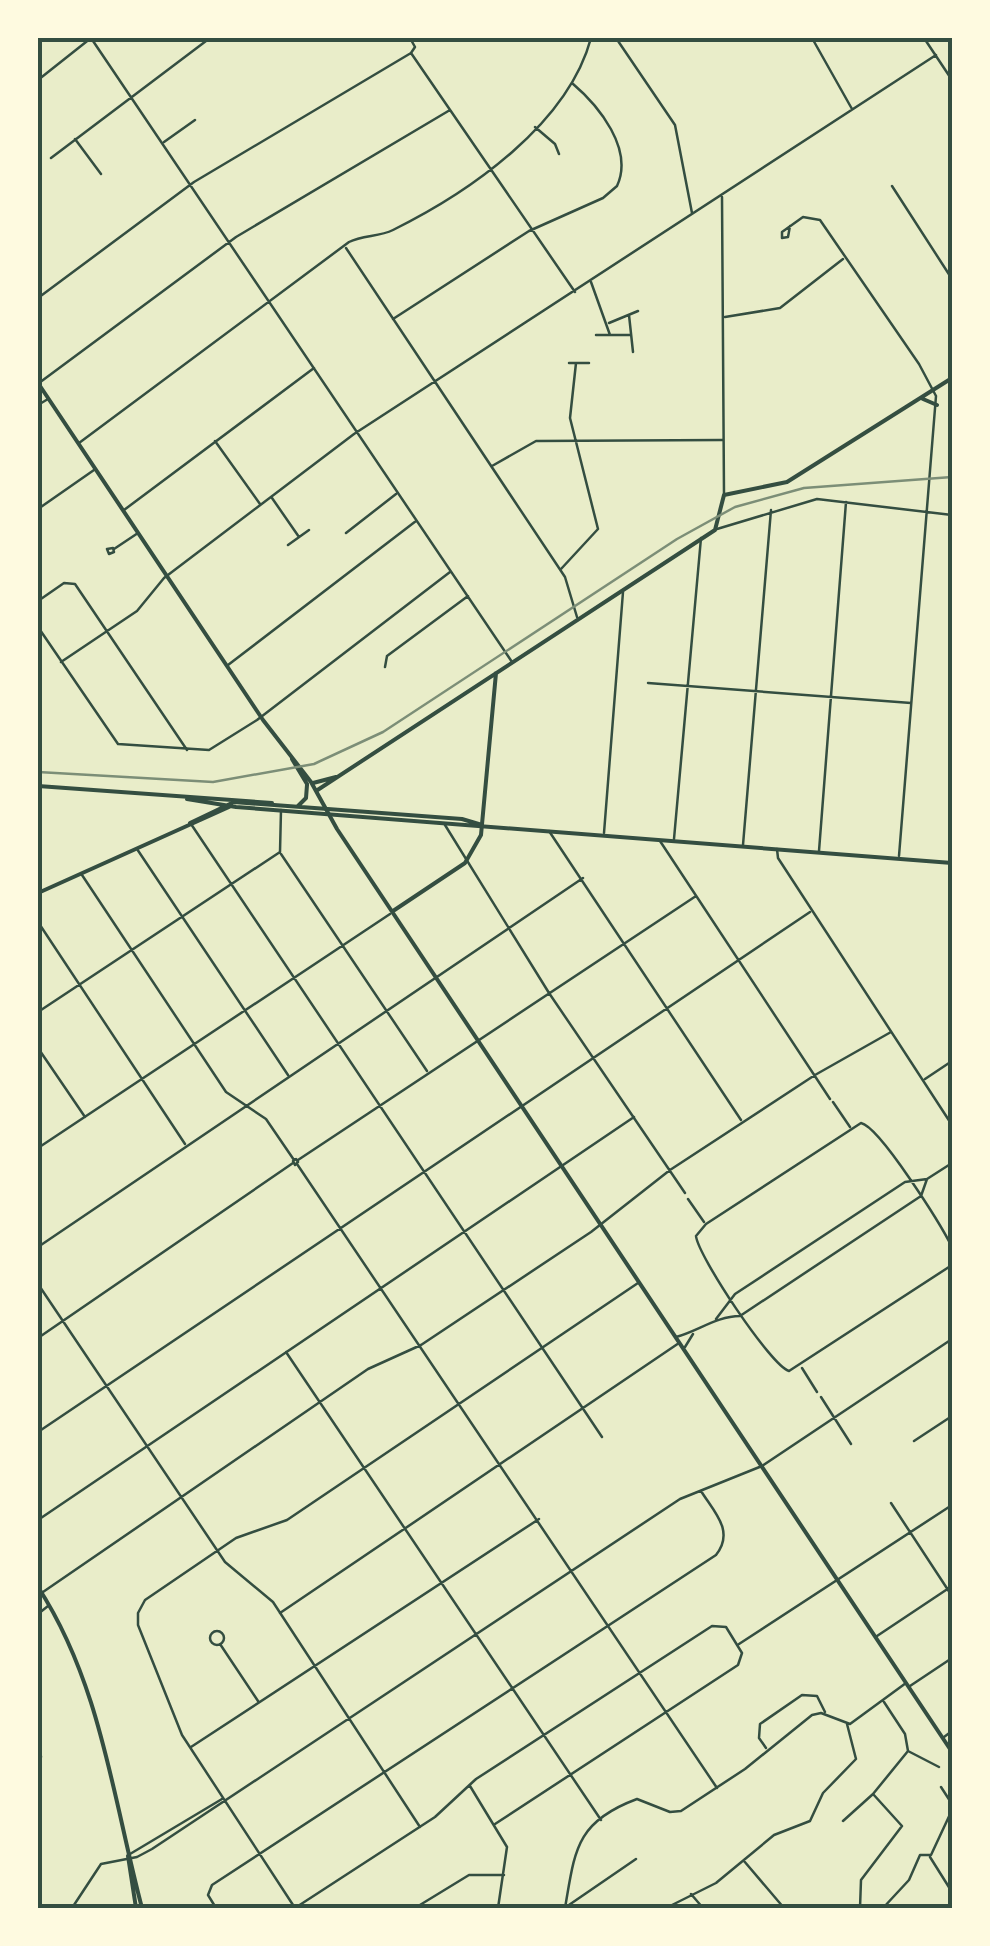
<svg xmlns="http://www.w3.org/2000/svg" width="990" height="1946" viewBox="0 0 990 1946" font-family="Poppins,sans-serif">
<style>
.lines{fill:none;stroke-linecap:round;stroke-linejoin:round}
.minor{stroke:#344e41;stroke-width:2.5}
.secondary{stroke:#344e41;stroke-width:4}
.primary{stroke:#344e41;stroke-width:4}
.rail{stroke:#7c8e77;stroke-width:2.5}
.neatline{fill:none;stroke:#344e41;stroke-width:4}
</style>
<rect width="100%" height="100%" fill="#e9edc9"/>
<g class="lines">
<path class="minor" d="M91 38 512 662
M410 38 415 47 411 53 575 292
M616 38 675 125 692 213
M812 38 852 109
M924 38 952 80
M38 80 91 38
M535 127 555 144 559 154
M75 139 101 174
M164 142 195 120
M51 158 210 38
M892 186 952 279
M722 197 724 494
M790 226 788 237 782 238V232C789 227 796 222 803 217L820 220 919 364 936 396 899 856
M346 248 565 577 577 617
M591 282 610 335
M38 298 194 182 411 53
M629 315 633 352
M725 317 780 308 843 259
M393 319 529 231 603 198 617 186C634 149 599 106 572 83
M609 323 638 311
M596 335H630
M569 363H589
M39 383 236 237 450 110
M38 405 48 399
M215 441 260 504
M79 443 349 242C363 235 379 237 393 230 470 192 568 124 591 38
M492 466 536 441 722 440
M272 498 299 537
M38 509 94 470
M124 510 314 368
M717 529 817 499 952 515
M346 533 396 494
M288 545 309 530
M113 548 114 552 109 554 107 549Z
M114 549 138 533
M561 569 598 529 570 418 576 363
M38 601 64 583 75 584 187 750
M38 627 118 744 209 750 257 720 450 572
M61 662 137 611 164 578 354 434 936 55
M228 665 416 521
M385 667 387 656 468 596
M648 683 911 703
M191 824 602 1437
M445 825 549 993 685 1193
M549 831 741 1120
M604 833 623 592
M674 839 701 538
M660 841 830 1099
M743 845 771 510
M137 849 288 1075
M777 849 778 858 952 1125
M819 851 846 502
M281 854 427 1071
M82 875 226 1092 266 1119 294 1160
M38 922 185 1144
M38 1012 280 852 281 810
M38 1048 85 1117
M925 1079 952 1061
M833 1102 850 1127
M38 1148 390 914
M296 1159 298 1162 295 1165 293 1161Z
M298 1160 696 896
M297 1164 717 1788
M688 1199 704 1222
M38 1247 583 878
M952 1247C941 1225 880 1127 861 1123L706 1224 696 1236C698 1256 771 1366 789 1371L952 1265
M38 1284 225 1562 273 1602 420 1827
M716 1319 735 1294 905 1182 927 1179 952 1163
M676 1337C698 1331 717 1316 740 1316L921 1196 927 1179
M38 1338 293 1163
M685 1347 693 1334
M286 1352 601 1820
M802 1368 817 1392
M821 1397 851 1444
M38 1432 810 912
M914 1441 952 1416
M891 1503 952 1596
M38 1520 634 1117
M43 1592 368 1369 421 1345 591 1232 670 1170 815 1075 891 1032
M280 1613 679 1343
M38 1614 48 1606
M210 1638a7 7 0 1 1 14 0a7 7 0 1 1-14 0Z
M877 1636 952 1586
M220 1644 258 1701
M739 1644 952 1505
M910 1686 952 1658
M884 1702 905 1734 908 1751 939 1767
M944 1737 952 1731
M38 1738 41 1757
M191 1747 539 1519
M766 1748 759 1738 760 1724 802 1695 817 1696 825 1712
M470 1786 507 1847 498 1908
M941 1787 952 1804
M843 1821 873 1794 908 1751
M495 1824 738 1665 742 1653 726 1627 712 1626 476 1779 435 1817 295 1908 182 1735 138 1625V1613L145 1600 236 1538 287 1520 638 1283
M130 1854 222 1799
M930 1857 952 1892
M744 1861 784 1908
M691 1894 703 1908
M566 1907 636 1859
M72 1908 101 1864 137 1857 152 1849 680 1499 762 1466 952 1339
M216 1908 208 1895 212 1885 716 1555C735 1531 714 1512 701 1491
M415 1908 469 1875H504
M565 1908C575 1851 575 1822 637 1799L670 1812 681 1811 745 1769 812 1715 821 1713 850 1724 906 1683
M666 1908 716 1883 774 1835 810 1821 823 1793 856 1759 847 1724
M860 1908 861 1880 902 1826 873 1794
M883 1908 909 1880 920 1855H931L952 1810"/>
<path class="secondary" d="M38 383 263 720 311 782 337 829 952 1752
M923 399 937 405
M292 759 307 784
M313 783 336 777
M316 791 715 530 724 495 787 482 952 378
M393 911 465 863 481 835 496 673
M38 1587C101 1684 113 1799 142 1908
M128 1856 136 1908"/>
<path class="primary" d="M38 786 272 803
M187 799 236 807 952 863
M298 806 306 798 307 785
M190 823 234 802 462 819 482 825
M38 893 229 807"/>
<path class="rail" d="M38 772 213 782 314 764 383 732 677 539 735 507 804 488 952 477"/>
</g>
<rect width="990" height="1946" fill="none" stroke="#fefae0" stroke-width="80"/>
<rect x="40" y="40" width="910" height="1866" class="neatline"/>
</svg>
